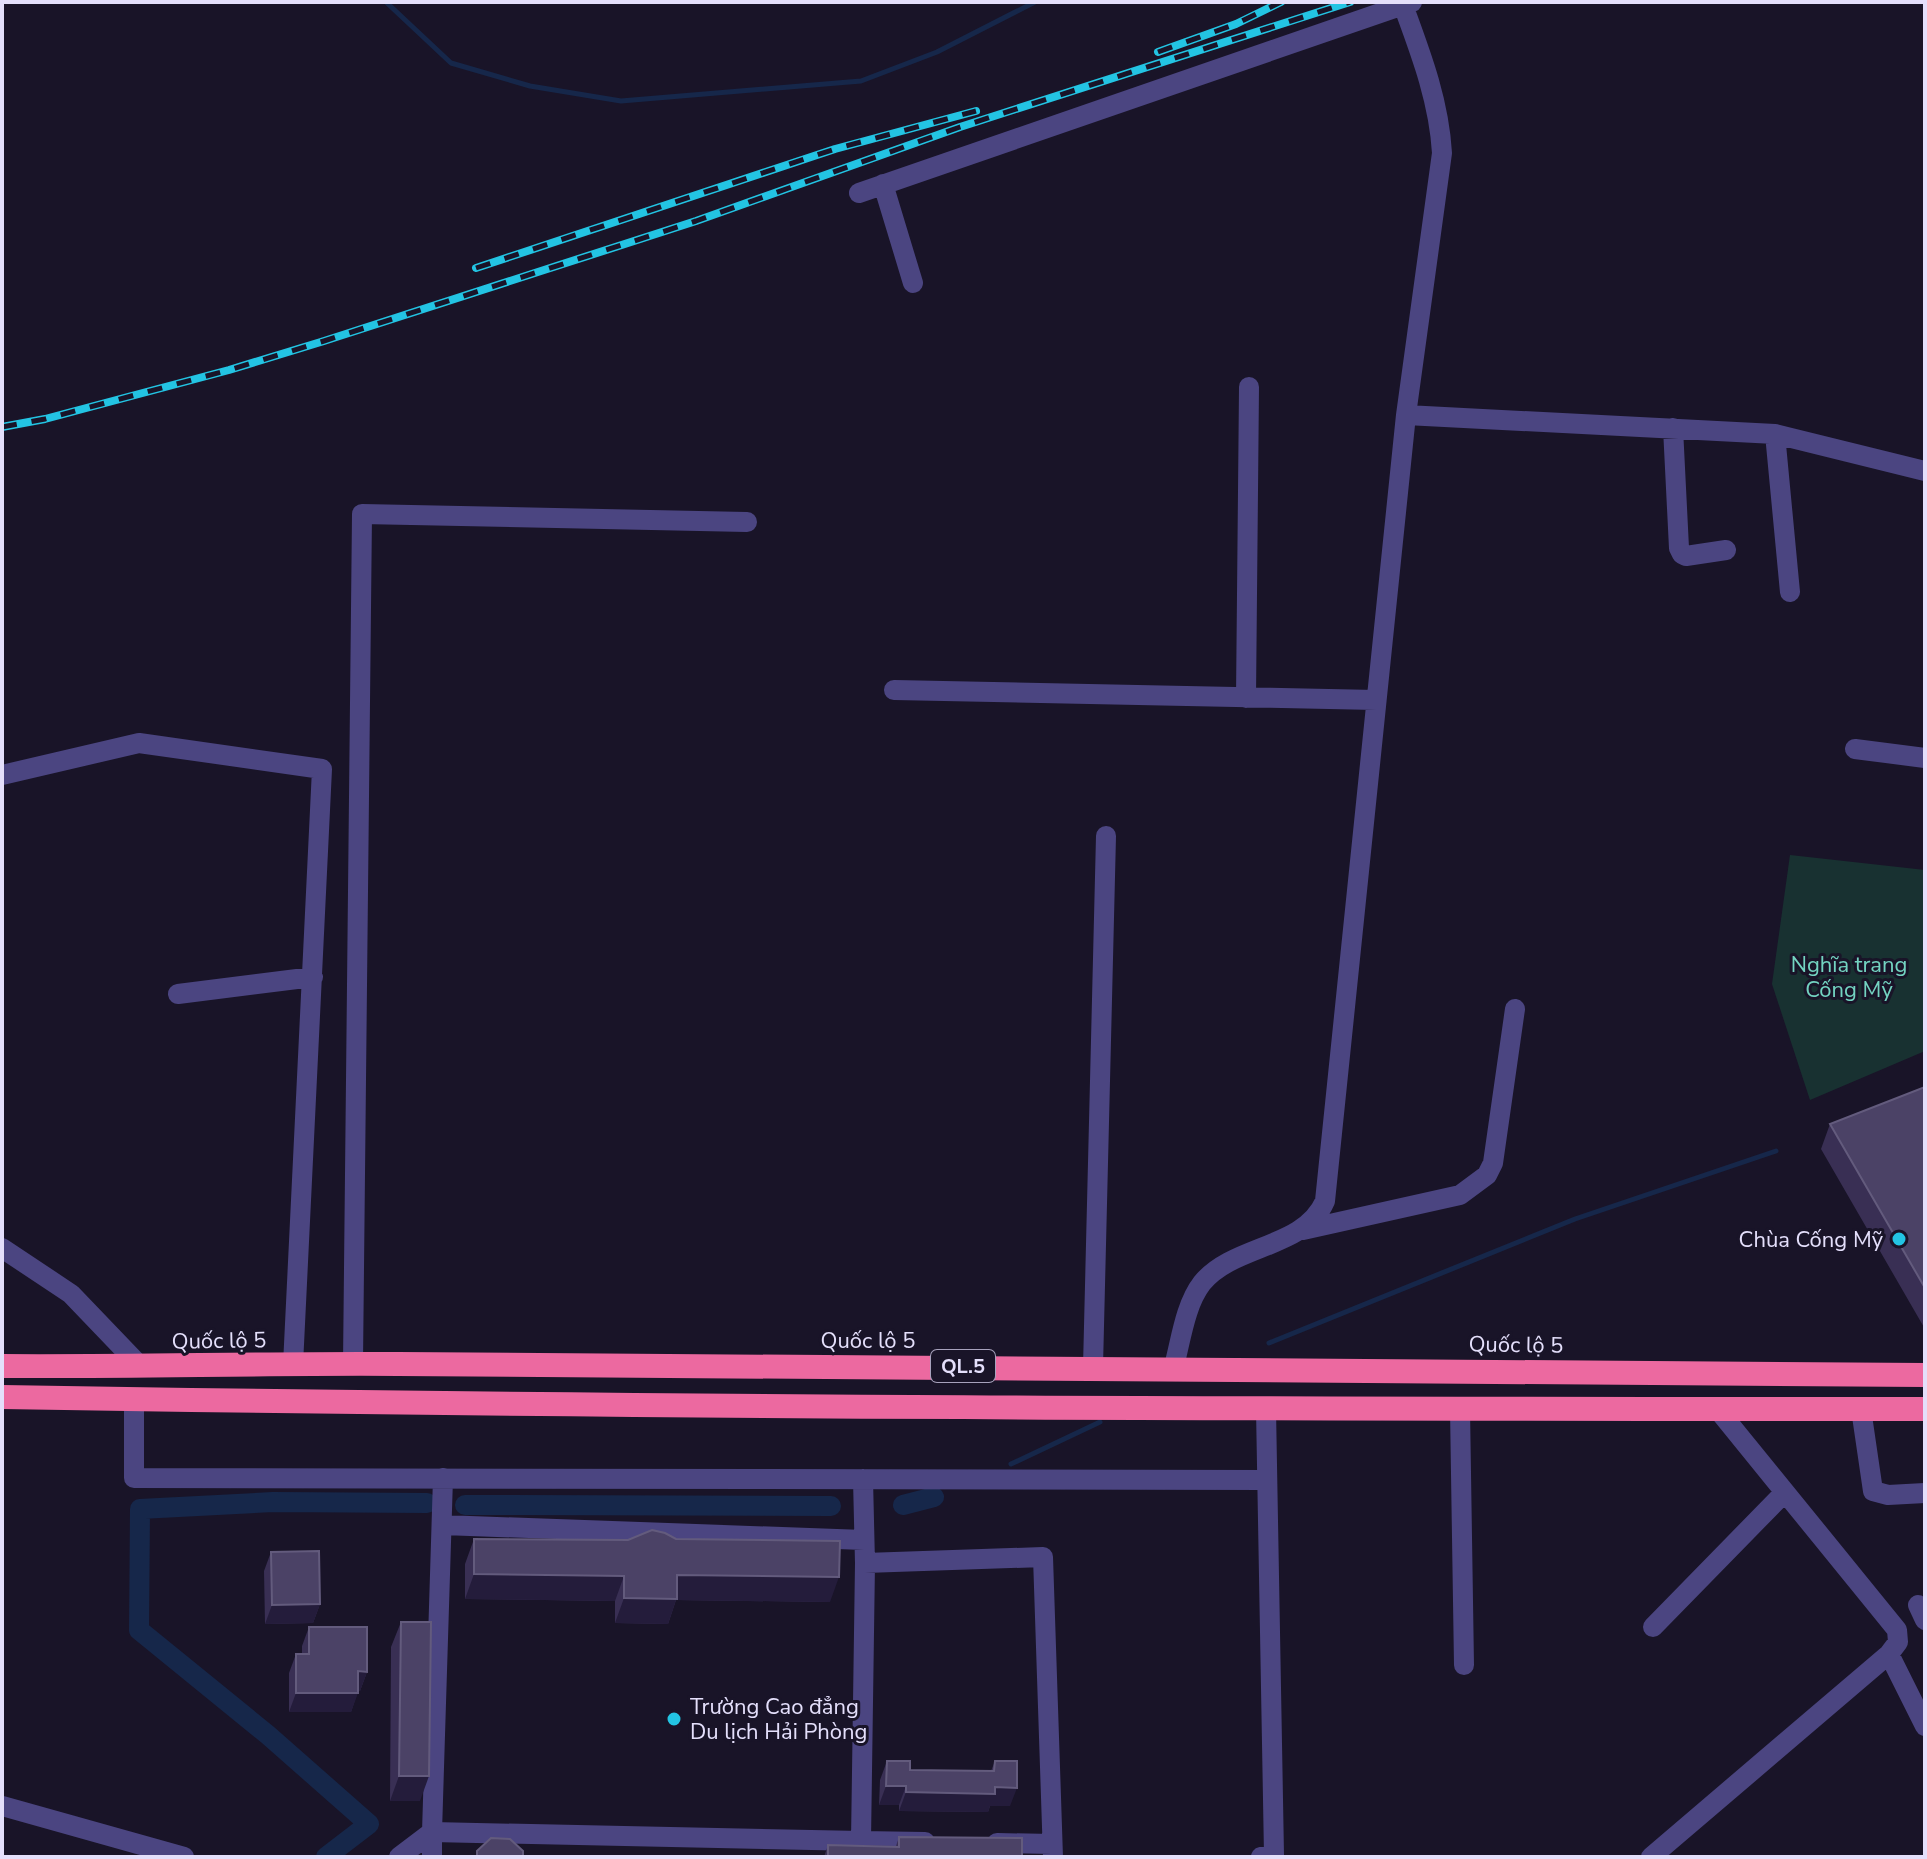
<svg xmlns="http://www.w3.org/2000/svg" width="1927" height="1859" viewBox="0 0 1927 1859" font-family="'Nunito Sans',sans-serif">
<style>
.green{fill:#183131}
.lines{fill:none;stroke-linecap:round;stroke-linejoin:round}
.stream{stroke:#16274a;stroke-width:5}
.canal{stroke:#16274a;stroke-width:20}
.minor{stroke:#4b4581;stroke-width:20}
.highway{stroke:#ec69a0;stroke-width:24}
.rail-casing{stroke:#23c4e3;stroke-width:8}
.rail{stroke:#191428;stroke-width:5;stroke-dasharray:15;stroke-linecap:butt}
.wall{fill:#392f54}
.shaded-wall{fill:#241c3b}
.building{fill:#4b4266;stroke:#635b7d;stroke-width:2}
.poi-dot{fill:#23c4e3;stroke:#191428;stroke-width:3}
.labels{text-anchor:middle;stroke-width:6;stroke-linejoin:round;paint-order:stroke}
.shield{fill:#191428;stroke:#a7a2bc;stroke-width:2}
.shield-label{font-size:20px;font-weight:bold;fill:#e4dffb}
.park-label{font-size:22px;fill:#73d3c1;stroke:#191428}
.poi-label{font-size:22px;fill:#e4dffb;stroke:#191428;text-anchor:end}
.street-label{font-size:22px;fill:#e4dffb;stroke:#191428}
</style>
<rect width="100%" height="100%" fill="#191428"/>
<path class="green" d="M1790 855 1925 870V1051L1810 1100 1772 984Z"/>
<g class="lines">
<path class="stream" d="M386 2 451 63 530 86 621 101 861 81 937 52 1035 2
M1269 1343 1575 1219 1776 1151
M1011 1464 1100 1422"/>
<path class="canal" d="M465 1505 831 1506
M903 1505 934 1497
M326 1857 369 1824 268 1735 139 1630 140 1509 273 1502 427 1503"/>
<path class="minor" d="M883 184 913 283
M859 193 1412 2
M1406 415 1775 434 1925 471
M1673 428 1679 548 1682 554 1686 556 1726 550
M1775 434 1790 592
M894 690 1376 700
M1246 698 1249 387
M1855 749 1925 758
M2 775 139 743 322 769 293 1365
M178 994 313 977
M1303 1230 1460 1195 1487 1175 1493 1163 1515 1009
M2 1248 71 1294 141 1367
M353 1363 362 514 747 522
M1174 1366C1181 1340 1185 1305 1202 1283 1234 1244 1304 1249 1325 1201L1406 415 1442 153C1439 101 1421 54 1403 5
M1093 1367 1106 836
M134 1399V1478L1267 1480
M1460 1409 1464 1665
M1861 1409 1873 1491 1888 1495 1925 1493
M443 1478 432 1832 861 1841 865 1563 863 1479
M443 1525 864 1540
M865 1563 1043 1557 1053 1857
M1918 1605 1925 1620
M1653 1627 1784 1493
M1889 1654 1925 1726
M2 1806 184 1857
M861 1841 925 1842
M997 1843 1052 1844
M399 1857 432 1832
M432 1857V1832
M1261 1857 1274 1855 1266 1409
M1651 1857 1889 1654 1898 1642 1897 1630 1719 1411"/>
<path class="highway" d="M2 1366C134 1367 266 1363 398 1364 907 1366 1416 1369 1925 1375
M2 1397C643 1408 1284 1409 1925 1409"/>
<defs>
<path id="rail" d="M1158 52 1236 24 1281 2
M476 268 835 149 976 111
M2 427 45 419 229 370 324 341 696 221 960 127 1350 2"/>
</defs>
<use href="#rail" class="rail-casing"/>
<use href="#rail" class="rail"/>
</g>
<path class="wall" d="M1925 1087V1329L1821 1149 1830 1124Z
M474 1539 628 1540 676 1539 830 1602 676 1600 668 1624 615 1623V1601L465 1599V1564Z
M271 1552 320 1604 313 1623 265 1624 264 1571Z
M401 1622 420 1801H390L391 1647Z
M309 1627 367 1672 360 1691H358L351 1712H289V1673L296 1654H302V1646Z
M887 1761 910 1770 991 1771 995 1761 1010 1806H990L988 1812 899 1811V1805H879L880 1780Z
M899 1837 1022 1857H824L828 1845 896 1846Z"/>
<path class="shaded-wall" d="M474 1574 624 1576 615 1601 465 1599Z
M677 1575 839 1577 830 1602 676 1600 668 1624 615 1623 624 1598Z
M320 1604 313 1623 265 1624 272 1605Z
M358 1671 367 1672 360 1691 351 1690Z
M296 1693H358L351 1712H289Z
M399 1776H429L420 1801H390Z
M886 1786H906L899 1805H879Z
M995 1787 1017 1788 1010 1806H990L988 1812 899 1811 906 1792Z"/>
<path class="building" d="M1925 1087V1288L1830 1124Z
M652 1530 665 1533 676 1539 840 1541 839 1577 677 1575V1599L624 1598V1576L474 1574V1539L628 1540Z
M319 1551 320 1604 272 1605 271 1552Z
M401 1622H431L429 1776H399Z
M309 1627H367V1672L358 1671V1693H296V1654H309Z
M887 1761H910V1770L994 1771 995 1761H1017V1788L995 1787V1794L906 1792V1786H886Z
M899 1837 1022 1838V1857H828V1845L899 1847Z
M491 1838 510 1839 523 1851V1857H477V1851Z"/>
<g class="poi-dot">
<circle cx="1899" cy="1239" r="8"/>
<circle cx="674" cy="1719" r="8"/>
</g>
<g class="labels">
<rect class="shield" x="931" y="1350" width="64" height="32" rx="6"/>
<g class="shield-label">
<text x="963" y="1373">QL.5</text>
</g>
<g class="park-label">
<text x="1849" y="972">Nghĩa trang<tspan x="1849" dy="25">Cống Mỹ</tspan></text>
</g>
<g class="poi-label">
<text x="1883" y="1247">Chùa Cống Mỹ</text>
<text x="690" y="1714" text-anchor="start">Trường Cao đẳng<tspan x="690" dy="25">Du lịch Hải Phòng</tspan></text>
</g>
<g class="street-label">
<text transform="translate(219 1340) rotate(-1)" y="8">Quốc lộ 5</text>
<text x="868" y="1348">Quốc lộ 5</text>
<text transform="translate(1516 1344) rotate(1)" y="8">Quốc lộ 5</text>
</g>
</g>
<rect width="1927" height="1859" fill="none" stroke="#e4dffb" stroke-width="8"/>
</svg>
